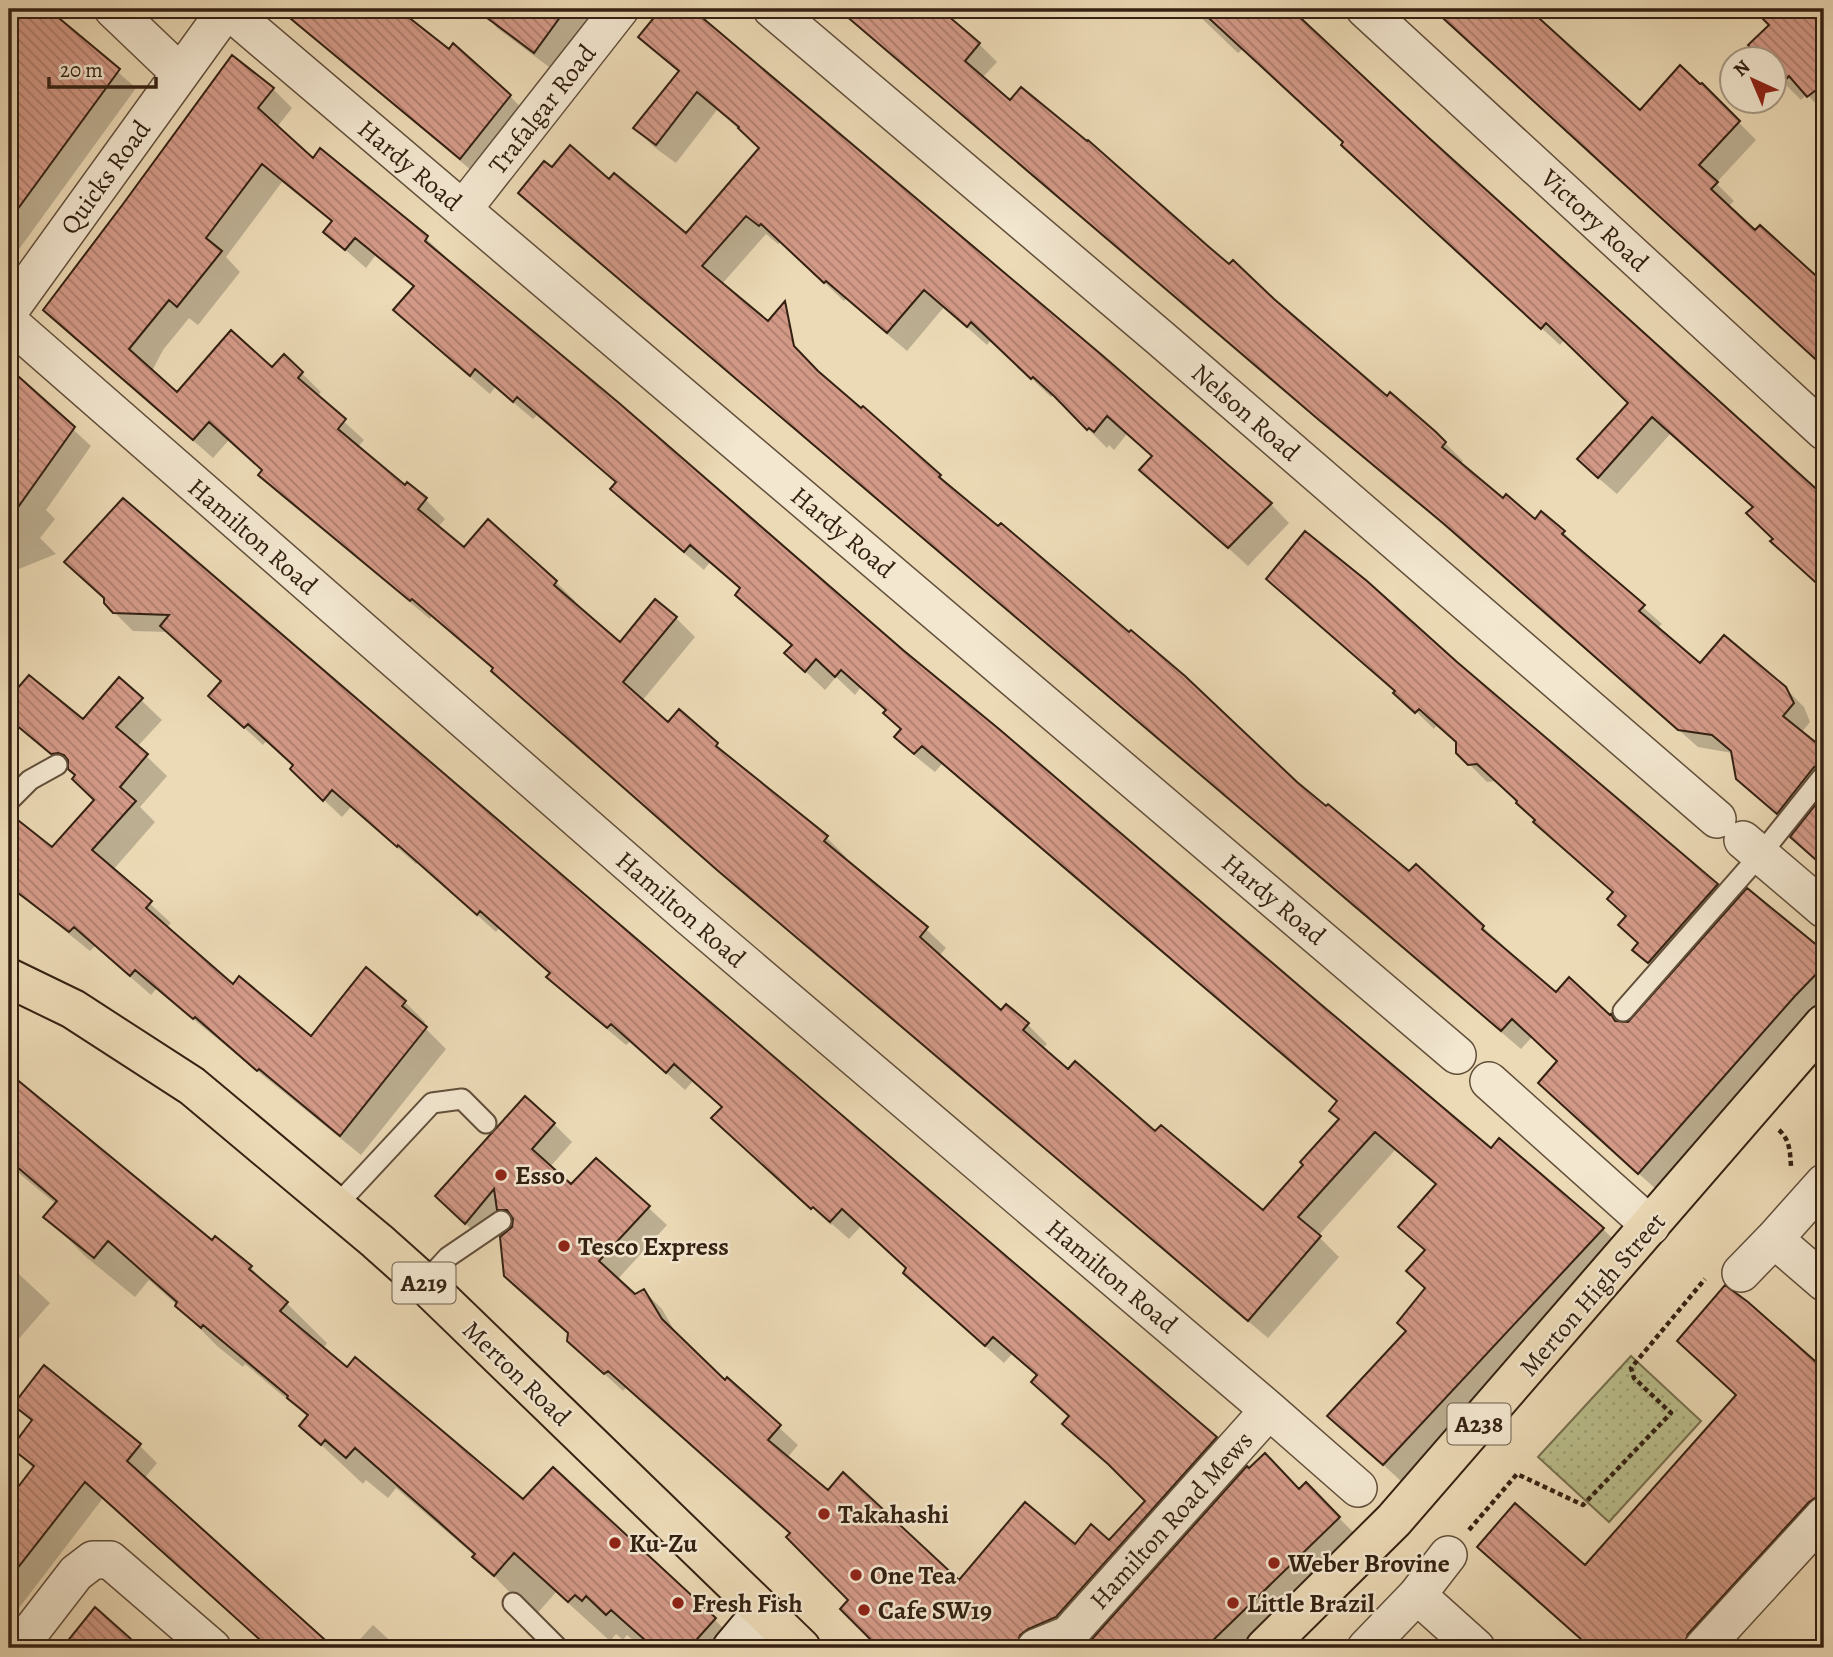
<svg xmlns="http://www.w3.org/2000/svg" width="1833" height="1657" viewBox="0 0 1833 1657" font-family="Alegreya,serif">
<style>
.grass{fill:url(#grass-dots);stroke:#77704f;stroke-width:2}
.shadow{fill:#0003;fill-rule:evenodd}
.building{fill:url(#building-back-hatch);stroke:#342112;stroke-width:2;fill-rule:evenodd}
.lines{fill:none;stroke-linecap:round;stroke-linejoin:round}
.lane-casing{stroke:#624f3b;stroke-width:23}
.street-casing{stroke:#624f3b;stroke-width:40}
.secondary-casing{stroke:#342112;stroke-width:42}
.primary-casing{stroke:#342112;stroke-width:42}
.path{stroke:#342112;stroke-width:4.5;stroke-dasharray:5 3.5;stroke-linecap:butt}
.lane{stroke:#f3e7d0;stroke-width:19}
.street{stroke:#f3e7d0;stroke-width:37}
.secondary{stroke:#f3e7d0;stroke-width:38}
.primary{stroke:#ecdab6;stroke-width:38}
.poi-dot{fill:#8f2418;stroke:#f3e7d0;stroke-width:2.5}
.labels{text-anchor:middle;stroke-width:5;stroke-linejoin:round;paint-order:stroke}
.shield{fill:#f3e7d0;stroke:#6d5c4b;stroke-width:2}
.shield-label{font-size:24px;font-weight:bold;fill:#342112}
.street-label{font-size:26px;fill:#342112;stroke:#f3e7d0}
.poi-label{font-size:26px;font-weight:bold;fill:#342112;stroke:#f3e7d0;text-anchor:start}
</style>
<defs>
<pattern id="grass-dots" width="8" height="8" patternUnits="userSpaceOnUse" patternTransform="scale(1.75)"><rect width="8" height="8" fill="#babe8c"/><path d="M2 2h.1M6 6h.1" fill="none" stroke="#a0a378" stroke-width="1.8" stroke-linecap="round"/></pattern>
<pattern id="building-back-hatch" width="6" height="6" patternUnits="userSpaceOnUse" patternTransform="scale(1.75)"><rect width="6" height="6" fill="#d49a88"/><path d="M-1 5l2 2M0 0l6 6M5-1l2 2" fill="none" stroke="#ad7d6e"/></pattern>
</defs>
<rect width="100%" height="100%" fill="#ecdab6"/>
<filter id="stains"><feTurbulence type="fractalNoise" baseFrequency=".00286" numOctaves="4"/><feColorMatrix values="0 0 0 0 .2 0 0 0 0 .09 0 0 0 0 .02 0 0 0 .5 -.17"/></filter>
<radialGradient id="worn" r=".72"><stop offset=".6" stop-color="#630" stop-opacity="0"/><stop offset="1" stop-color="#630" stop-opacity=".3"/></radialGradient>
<path class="grass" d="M1631 1356 1701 1421 1609 1522 1538 1457Z"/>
<path class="shadow" d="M9 9H46L136 88 9 263Z
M280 9H417L409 20 510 96 527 114 478 176Z
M481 9H598L553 70 497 28Z
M664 9H690L1271 504 1289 523 1248 566 1142 470 1153 457 1127 434 1114 450 1109 445 1107 448 1073 414 1053 395 1051 397 991 340 987 345 944 307 907 351 846 299 844 301 781 242 778 244 766 234 722 284 823 377 1296 783 1409 874 1483 927 1556 995 1569 980 1619 1025 1627 1024 1668 981 1635 949 1639 944 1614 893 1496 781 1487 782 1458 753V743L1437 725 1434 729 1396 692 1268 579 1456 664 1717 886 1735 904 1747 891 1824 954V1004L1658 1191 1559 1102V1062L1532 1037 1521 1049 540 212 521 193 552 169 609 182 687 235 761 149 717 110 676 163 654 147 635 128 680 73 641 37Z
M839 9H932L979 44 997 62 982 78 1010 102 1208 249 1273 300 1387 398 1435 433 1463 461 1460 465 1503 501 1535 522 1563 532 1581 550 1580 551 1662 624 1657 628 1700 665 1785 688 1804 707 1810 722 1801 733 1824 751V867L1810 855 1797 832 1737 779 1732 753 1698 747 1464 542 1339 438Z
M1192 9H1286L1824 501V589L1790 559 1754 508 1671 433 1617 494 1597 477 1631 403 1564 340 1560 345 1361 162 1345 143 1243 49 1238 53Z
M1433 9H1521L1640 113 1702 85 1756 140 1716 183 1734 201 1728 207 1756 233 1760 228 1824 286V366Z
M1756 9H1815L1824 19V113L1807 94 1801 100 1773 72 1772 25Z
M273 89 292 108 277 127 313 160 406 220 446 257 444 259 901 651 1491 1150 1603 1229 1622 1248 1403 1483 1330 1416 1408 1332 1427 1289 1426 1251 1401 1226 1437 1185 1395 1150 1318 1236 1339 1257 1268 1338 739 889 512 690 494 670 432 616 430 619 279 494 260 475 263 471 229 440 213 458 45 310ZM282 182 333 223 325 232 366 268 375 256 414 288 395 310 414 329 490 394 495 387 533 419 537 415 617 483 612 489 631 508 704 570 710 562 742 590 737 595 793 646 786 653 825 690 836 677 855 695 861 687 887 711 885 713 902 730 896 737 915 756 935 772 942 764 1338 1103 1340 1120 1306 1165 1263 1213 1068 1072 1042 1049 1047 1044 1028 1025 1007 1006 1002 1013 939 956 946 948 926 929 844 859 846 857 827 838 736 764 679 711 668 725 642 701 695 637 676 618 620 645 573 604 575 601 556 582 464 550 437 528 445 519 425 499 405 487 357 448 364 440 317 397 321 392 284 356 272 369 178 394 152 371 163 350 189 318 198 325 240 272 226 257Z
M11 372 91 446 46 510 55 519 40 538 56 554 9 573V375Z
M123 500 1215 1438 1234 1456 1044 1648H882L842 1609 851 1600 791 1534 627 1387 623 1391 588 1359 570 1334 506 1276 514 1225 505 1216 484 1241 455 1214 554 1124 572 1142 550 1167 571 1186 597 1160 667 1225 617 1280 635 1297 644 1291 662 1309 678 1337 725 1382 727 1380 798 1445 787 1458 828 1493 959 1583 1075 1546 1110 1543 1147 1501 1064 1424 1070 1417 1038 1377 1012 1354 1004 1363 923 1291 908 1269 861 1226 849 1239 832 1224 831 1225 732 1136 723 1108 693 1081 685 1090 631 1041 626 1045 566 995 548 977 551 974 499 928 496 932 418 862 416 864 351 807 342 817 310 787 295 766 267 740 263 745 210 696 223 682 168 632 133 631 105 603Z
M29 677 83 722 141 700 162 720 137 747 167 776 140 807 155 822 113 870 171 923 166 928 233 986 311 1038 405 1002 425 1022 423 1026 446 1049 361 1155 156 989 151 995 95 946 90 951 9 886V826L14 819 52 850 95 801 75 773 73 774 9 718V701Z
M9 1077 212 1242 215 1238 251 1268 327 1343 323 1349 524 1501 714 1619 743 1648H642L627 1635 623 1640 616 1634 610 1641 556 1592 535 1616 515 1598 475 1556 396 1488 388 1498 366 1480 363 1484 301 1426 308 1417 245 1364 243 1367 217 1346 177 1305 149 1280 135 1297 86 1257 46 1217 56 1204 9 1165Z
M9 1265 50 1303 16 1342 9 1336Z
M1747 1303 1824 1372V1541L1822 1543 1824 1545 1730 1648H1590L1479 1547 1585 1568 1737 1396 1679 1341Z
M44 1367 140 1446 157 1463 144 1479 333 1648H270L103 1498 9 1621V1511L28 1487 34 1469 13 1448 33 1422 16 1404Z
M1247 1468 1299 1491 1306 1485 1357 1536 1241 1648H1087Z
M373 1625 398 1648H352Z"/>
<path class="building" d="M15 9H48L120 69 9 221V18Z
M279 9H398L449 49 453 43 511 95 460 159Z
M475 9H566L534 53Z
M661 9H692L1103 356 1272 503 1228 548 1139 470 1152 456 1107 416 1094 432 1089 428 1087 430 1054 396 1033 377 1031 379 971 322 967 327 924 290 887 333 826 281 824 283 761 224 759 226 746 216 702 266 768 321 785 301 794 346 818 371 861 408 863 406 941 475 939 477 998 526 1001 523 1129 632 1131 630 1185 676 1297 782 1326 806 1328 804 1409 871 1416 864 1484 926 1482 929 1556 992 1569 977 1610 1015 1611 1014 1615 1021 1628 1022 1747 888 1824 951V966L1795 996 1638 1174 1538 1083 1557 1061 1512 1019 1501 1031 518 193 544 161 552 167 570 145 609 179 614 173 686 233 759 148 738 128 739 127 697 92 656 145 633 128 679 71 638 37Z
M838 9H940L980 43 965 61 1010 100 1021 87 1087 141 1088 140 1209 247 1229 264 1233 260 1274 299 1387 396 1390 392 1436 432 1446 442 1442 447 1503 498 1506 494 1535 519 1541 511 1565 531 1562 534 1645 605 1639 611 1700 663 1724 635 1786 687 1794 703 1783 716 1824 749V763L1814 767 1777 814 1736 779 1731 751 1712 735 1678 730 1444 524 1319 420Z
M1199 9H1291L1428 137 1824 496V590L1770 541 1773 539 1746 513 1753 507 1652 417 1598 478 1577 459 1628 403 1546 323 1541 329 1341 145 1343 142Z
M1433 9H1529L1640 110 1680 65 1700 84 1702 83 1740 121 1699 165 1718 182 1711 189 1755 230 1760 225 1824 283V367Z
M1753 9H1816L1824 18V84L1807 97 1789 76 1782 84 1774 74V60H1761L1748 45 1769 25Z
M232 55 274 88 258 108 313 158 320 148 407 219 428 236 425 241 619 403 903 650 999 729 1318 1002 1491 1148 1499 1138 1604 1228 1383 1465 1327 1416 1406 1331 1397 1323 1425 1288 1406 1271 1425 1250 1398 1227 1436 1184 1375 1132 1298 1217 1321 1236 1248 1321 717 870 491 671 493 668 412 599 410 601 258 475 262 470 209 422 193 440 43 310 123 204ZM262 164 332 221 323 232 345 250 355 238 414 286 393 310 470 376 475 369 513 402 517 397 616 482 610 489 684 552 690 545 740 588 735 595 792 645 784 653 805 672 816 659 835 677 841 670 886 710 883 713 901 729 894 737 914 754 922 746 1337 1101 1329 1111 1339 1119 1300 1162 1303 1165 1263 1210 1161 1125 1155 1131 1075 1061 1068 1069 1023 1030 1029 1023 1006 1004 1001 1010 920 937 928 927 824 841 828 836 716 746 718 743 679 709 668 722 623 682 677 617 655 599 620 642 554 585 557 581 488 519 464 547 418 509 427 498 407 482 405 485 338 429 346 419 298 378 303 372 284 354 272 367 231 330 177 392 129 349 169 300 177 307 222 251 206 238Z
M9 368 75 427 9 520Z
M123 498 1217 1437 1056 1617 1028 1629 1020 1635 1016 1648H879L840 1609 848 1600 786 1537 790 1533 608 1371 604 1374 567 1341 568 1333 504 1276 500 1237 512 1227 513 1219 507 1210H497L494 1189 465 1224 435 1196 525 1096 555 1123 532 1149 571 1184 596 1158 650 1206 599 1261 635 1294 644 1289 662 1319 725 1380 727 1377 781 1425 768 1440 828 1490 843 1472 959 1580 1025 1502 1075 1544 1091 1524 1109 1540 1145 1501 1108 1464 1062 1424 1069 1416 1031 1382 1037 1375 993 1337 985 1346 903 1273 906 1268 842 1209 830 1222 813 1207 811 1209 711 1118 722 1107 674 1064 666 1073 611 1024 607 1028 546 977 550 973 480 911 477 915 398 845 397 847 332 790 323 801 290 769 293 765 248 724 244 728 208 696 221 681 160 626 169 615 113 613 104 603V598L64 562Z
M1305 531 1367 581 1457 662 1718 884 1648 963 1632 950 1638 943 1618 925 1626 916 1607 899 1613 892 1533 822 1535 820 1516 803 1517 801 1477 764 1468 765 1456 753V742L1419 709 1415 713 1393 693 1395 691 1266 579Z
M29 675 83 719 119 677 143 698 116 727 148 754 120 787 136 801 92 850 152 901 146 908 233 984 239 976 311 1036 366 967 406 1001 402 1006 427 1027 340 1136 259 1069 257 1071 195 1017 193 1019 135 970 130 976 74 927 69 932 9 886V813L52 847 94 800 72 779 75 775 68 769V760L64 755 58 753 51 754 9 719V698Z
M1824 794V867L1790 837Z
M9 1073 212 1240 215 1236 252 1266 249 1269 288 1302 280 1311 347 1367 355 1357 523 1499 553 1467 716 1618 689 1648H654L611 1610 606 1615 586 1596 582 1601 575 1595 568 1602 514 1553 494 1576 472 1557 475 1554 355 1448 346 1458 325 1440 321 1445 299 1426 308 1415 287 1398 288 1396 203 1325 201 1328 175 1306 177 1302 108 1241 94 1258 43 1217 57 1201 9 1160Z
M1725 1285 1748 1302 1824 1369V1492L1809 1502 1688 1634 1683 1648H1591L1477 1547 1515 1503 1585 1565 1736 1395 1677 1341Z
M44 1365 141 1444 127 1461 334 1648H269L85 1482 9 1579V1499L34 1466 11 1448 32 1420 13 1405Z
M1265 1453 1299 1489 1306 1482 1340 1517 1205 1648H1084L1247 1466 1249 1468Z
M95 1607 141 1648H62Z"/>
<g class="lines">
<defs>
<path id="lane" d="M9 801 30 780 57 765
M1623 1011 1760 855 1824 775
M336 1206 432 1103 462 1099 486 1123
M424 1283 448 1257 501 1221
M513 1603 558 1648"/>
<path id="street" d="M113 9 180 73
M772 9 1159 337 1717 819
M1365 9 1824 431
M463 209 620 9
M9 311 227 9 1457 1055
M9 322 691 918 1269 1410 1358 1488
M1743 840 1824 909
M1489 1081 1651 1226
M1824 1183 1774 1239 1824 1282
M1741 1273 1774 1239
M1417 1595 1476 1648
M18 1648 76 1573 93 1560H110L212 1648
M1036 1648 1068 1635 1269 1410
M1366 1648 1417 1595 1448 1555
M1703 1648 1824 1516"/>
<path id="secondary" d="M732 1648 763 1611"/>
<path id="primary" d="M9 978 73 1009 192 1086 377 1241 424 1283 801 1648
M1265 1648 1394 1520 1824 1024"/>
</defs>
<use href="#lane" class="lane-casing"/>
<use href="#street" class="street-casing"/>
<use href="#secondary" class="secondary-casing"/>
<use href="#primary" class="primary-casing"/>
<path class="path" d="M1779 1130C1790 1140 1790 1152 1791 1166
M1469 1530 1517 1474 1583 1505 1671 1413 1634 1378 1631 1368 1705 1279"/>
<use href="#lane" class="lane"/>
<use href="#street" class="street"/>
<use href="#secondary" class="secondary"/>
<use href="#primary" class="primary"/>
</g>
<g class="poi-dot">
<circle cx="501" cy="1175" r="7"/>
<circle cx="564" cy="1246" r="7"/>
<circle cx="824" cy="1514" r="7"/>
<circle cx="615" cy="1543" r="7"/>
<circle cx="1274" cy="1563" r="7"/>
<circle cx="856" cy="1575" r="7"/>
<circle cx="678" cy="1603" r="7"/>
<circle cx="1233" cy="1603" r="7"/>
<circle cx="864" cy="1610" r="7"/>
</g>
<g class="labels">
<g class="shield">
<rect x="392.5" y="1262.5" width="63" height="41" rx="5"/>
<rect x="1447.5" y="1403.5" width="63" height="41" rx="5"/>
</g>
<g class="shield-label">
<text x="424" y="1291">A219</text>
<text x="1479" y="1432">A238</text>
</g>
<g class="street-label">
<text transform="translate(542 109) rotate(-52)" y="9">Trafalgar Road</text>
<text transform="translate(410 165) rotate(40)" y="9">Hardy Road</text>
<text transform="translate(105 177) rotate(-54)" y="9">Quicks Road</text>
<text transform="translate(1595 220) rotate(43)" y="9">Victory Road</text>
<text transform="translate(1246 412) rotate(41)" y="9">Nelson Road</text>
<text transform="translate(843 532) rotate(40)" y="9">Hardy Road</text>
<text transform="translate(253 536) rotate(41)" y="9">Hamilton Road</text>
<text transform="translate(1274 899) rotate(40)" y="9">Hardy Road</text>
<text transform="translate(681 909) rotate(41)" y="9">Hamilton Road</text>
<text transform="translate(1112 1276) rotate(40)" y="9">Hamilton Road</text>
<text transform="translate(1592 1294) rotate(-49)" y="9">Merton High Street</text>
<text transform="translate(517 1373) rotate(44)" y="9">Merton Road</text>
<text transform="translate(1171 1520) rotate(-48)" y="9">Hamilton Road Mews</text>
</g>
<g class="poi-label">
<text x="515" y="1184">Esso</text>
<text x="578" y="1255">Tesco Express</text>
<text x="838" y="1523">Takahashi</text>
<text x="629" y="1552">Ku-Zu</text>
<text x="1288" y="1572">Weber Brovine</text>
<text x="870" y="1584">One Tea</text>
<text x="692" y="1612">Fresh Fish</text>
<text x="1247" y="1612">Little Brazil</text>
<text x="878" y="1619">Cafe SW19</text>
</g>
</g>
<rect width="1833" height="1657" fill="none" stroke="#ecdab6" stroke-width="35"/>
<rect x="10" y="10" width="1812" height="1636" fill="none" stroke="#342112" stroke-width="3.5"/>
<rect x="18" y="18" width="1798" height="1622" fill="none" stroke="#342112" stroke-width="2"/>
<g transform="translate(1753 80) rotate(316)"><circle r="33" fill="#f3e7d0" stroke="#a79884" stroke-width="2"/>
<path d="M0-5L12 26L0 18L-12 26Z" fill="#8f2418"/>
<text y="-10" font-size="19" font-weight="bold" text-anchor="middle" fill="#342112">N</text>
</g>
<path d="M49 77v10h107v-10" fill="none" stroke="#342112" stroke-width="3.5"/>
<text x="60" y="77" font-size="21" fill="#342112" stroke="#f3e7d0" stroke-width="5" paint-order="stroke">20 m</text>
<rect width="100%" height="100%" filter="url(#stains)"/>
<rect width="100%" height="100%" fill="url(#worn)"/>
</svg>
